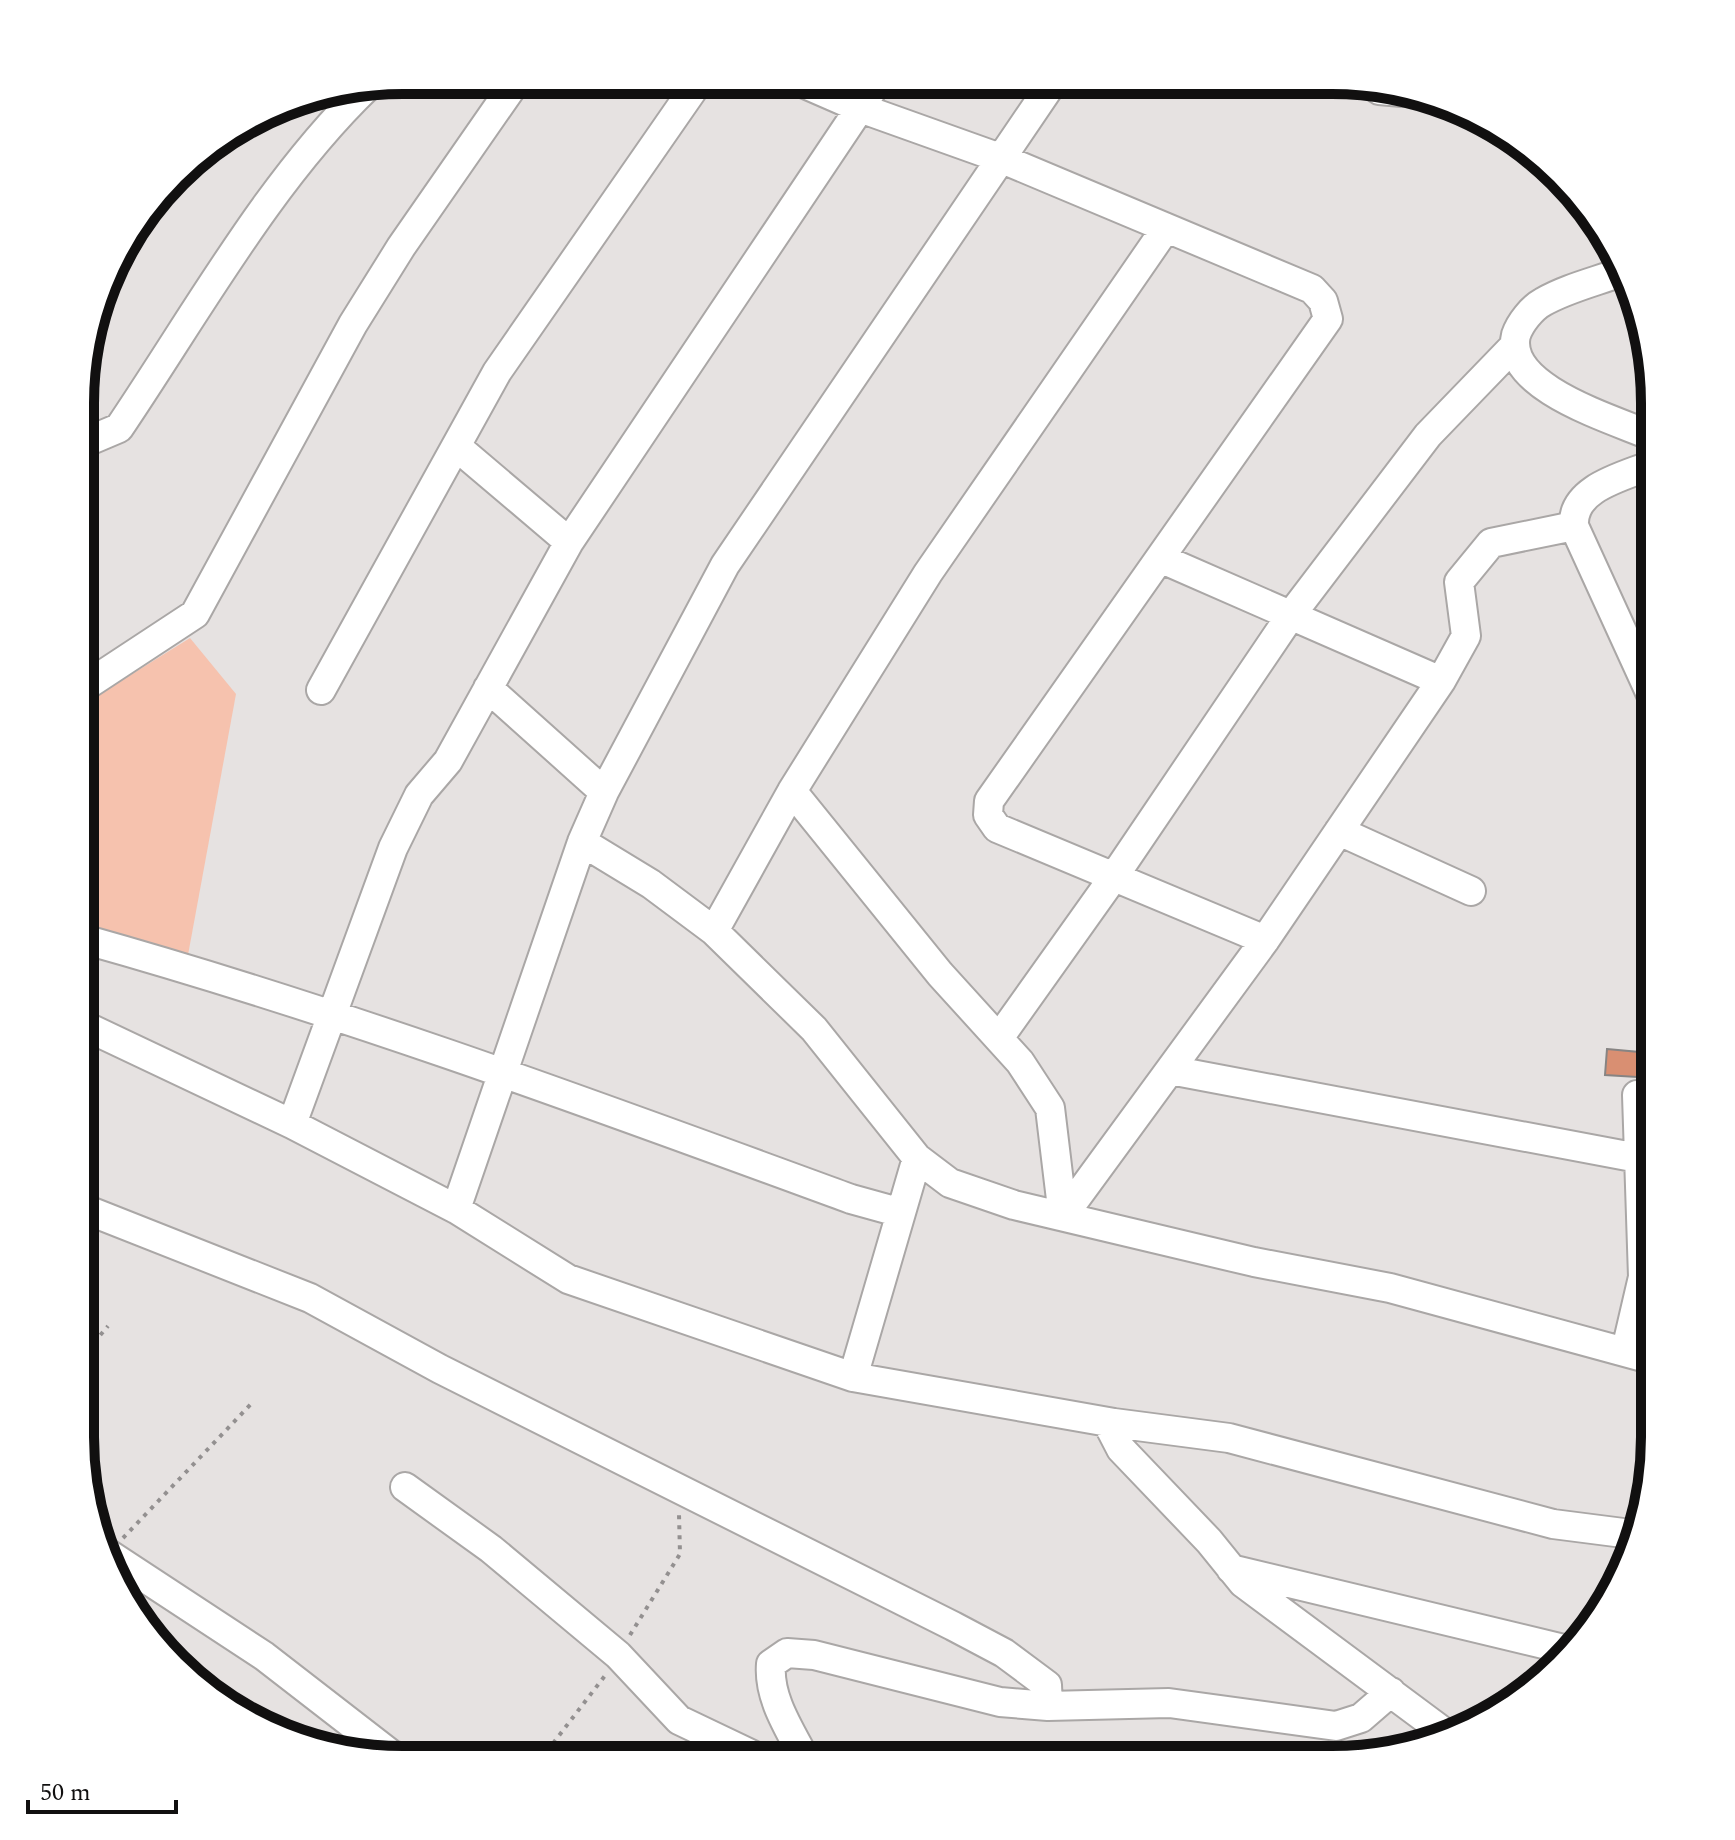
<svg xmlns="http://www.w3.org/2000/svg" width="1735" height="1840" viewBox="0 0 1735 1840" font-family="Spectral,serif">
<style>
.green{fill:#f6c2ae}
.building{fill:#d98f72;stroke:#878483;stroke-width:2}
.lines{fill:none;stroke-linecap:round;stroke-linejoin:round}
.minor-casing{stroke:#aaa7a6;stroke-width:32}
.path{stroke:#939090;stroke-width:4;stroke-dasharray:4 6;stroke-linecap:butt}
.minor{stroke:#fff;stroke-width:28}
.rim{fill:none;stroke:#111010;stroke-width:10}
</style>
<rect width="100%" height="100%" fill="#e6e2e1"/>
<path class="green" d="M190 638 236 694 188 955 83 926 84 704Z"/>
<path class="building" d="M1607 1049 1639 1052 1637 1077 1605 1075Z"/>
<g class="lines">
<defs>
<path id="minor" d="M798 81 860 108 1000 158 1312 289 1323 301 1328 319 989 801 988 815 997 828 1265 940
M1371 83 1379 90 1402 92
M1624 271C1598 281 1567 288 1543 302 1532 308 1520 323 1516 335 1503 388 1616 420 1654 437
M86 442 119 428C196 314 269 181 368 86
M457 447 569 542
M1654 464C1626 476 1571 487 1574 526L1654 701
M1162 559 1441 681
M84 687 195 614 353 324 401 247 517 80
M488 688 604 792
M321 690 497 372 699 81
M792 791 940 974 1020 1062 1050 1108 1063 1216
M1339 831 1471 891
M582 842 651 884 714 931 814 1029 917 1158 950 1183 1014 1205 1254 1262 1390 1288 1654 1360
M714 931 792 791 928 573 1166 228
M83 939C344 1012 597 1106 851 1199L898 1212
M83 1025 292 1124 456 1209 568 1279 853 1377 1114 1423 1229 1438 1553 1524 1631 1534
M999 1038 1115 875 1291 615 1428 435 1514 346
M1170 1070 1638 1158
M292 1124 393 848 419 795 448 761 569 542 878 81
M82 1208 310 1298 440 1369 953 1626 1004 1653 1047 1685 1048 1706
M456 1209 582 842 604 792 725 565 1053 82
M1063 1216 1265 940 1441 681 1466 636 1459 582 1491 543 1574 526
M1626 1350 1643 1277 1637 1095
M853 1377 917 1158
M1107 1422 1121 1449 1209 1541 1243 1583 1449 1736
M405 1487 491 1549 618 1655 679 1720 761 1759
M101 1549 264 1656 397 1759
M1231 1569 1564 1649
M805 1759C790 1730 768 1698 771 1664L787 1653 814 1655 1000 1702 1048 1706 1169 1703 1336 1726 1361 1718 1391 1692"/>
</defs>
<use href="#minor" class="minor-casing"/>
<path class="path" d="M1645 1074 1654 1051
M81 1358 108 1326
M123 1538 251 1404
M630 1635 680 1554 679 1514
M541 1759 607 1673"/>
<use href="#minor" class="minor"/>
</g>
<path d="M0 0H1735V1840H0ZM403 94H1332A309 309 0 0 1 1641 403V1437A309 309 0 0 1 1332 1746H403A309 309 0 0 1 94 1437V403A309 309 0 0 1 403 94Z" fill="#fff" fill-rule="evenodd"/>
<path class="rim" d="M403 94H1332A309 309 0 0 1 1641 403V1437A309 309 0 0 1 1332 1746H403A309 309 0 0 1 94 1437V403A309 309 0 0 1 403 94Z"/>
<path d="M28 1800v12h148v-12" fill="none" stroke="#111010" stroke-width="4"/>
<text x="40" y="1800" font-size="24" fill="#111010" stroke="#ffffff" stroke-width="6" paint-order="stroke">50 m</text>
</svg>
